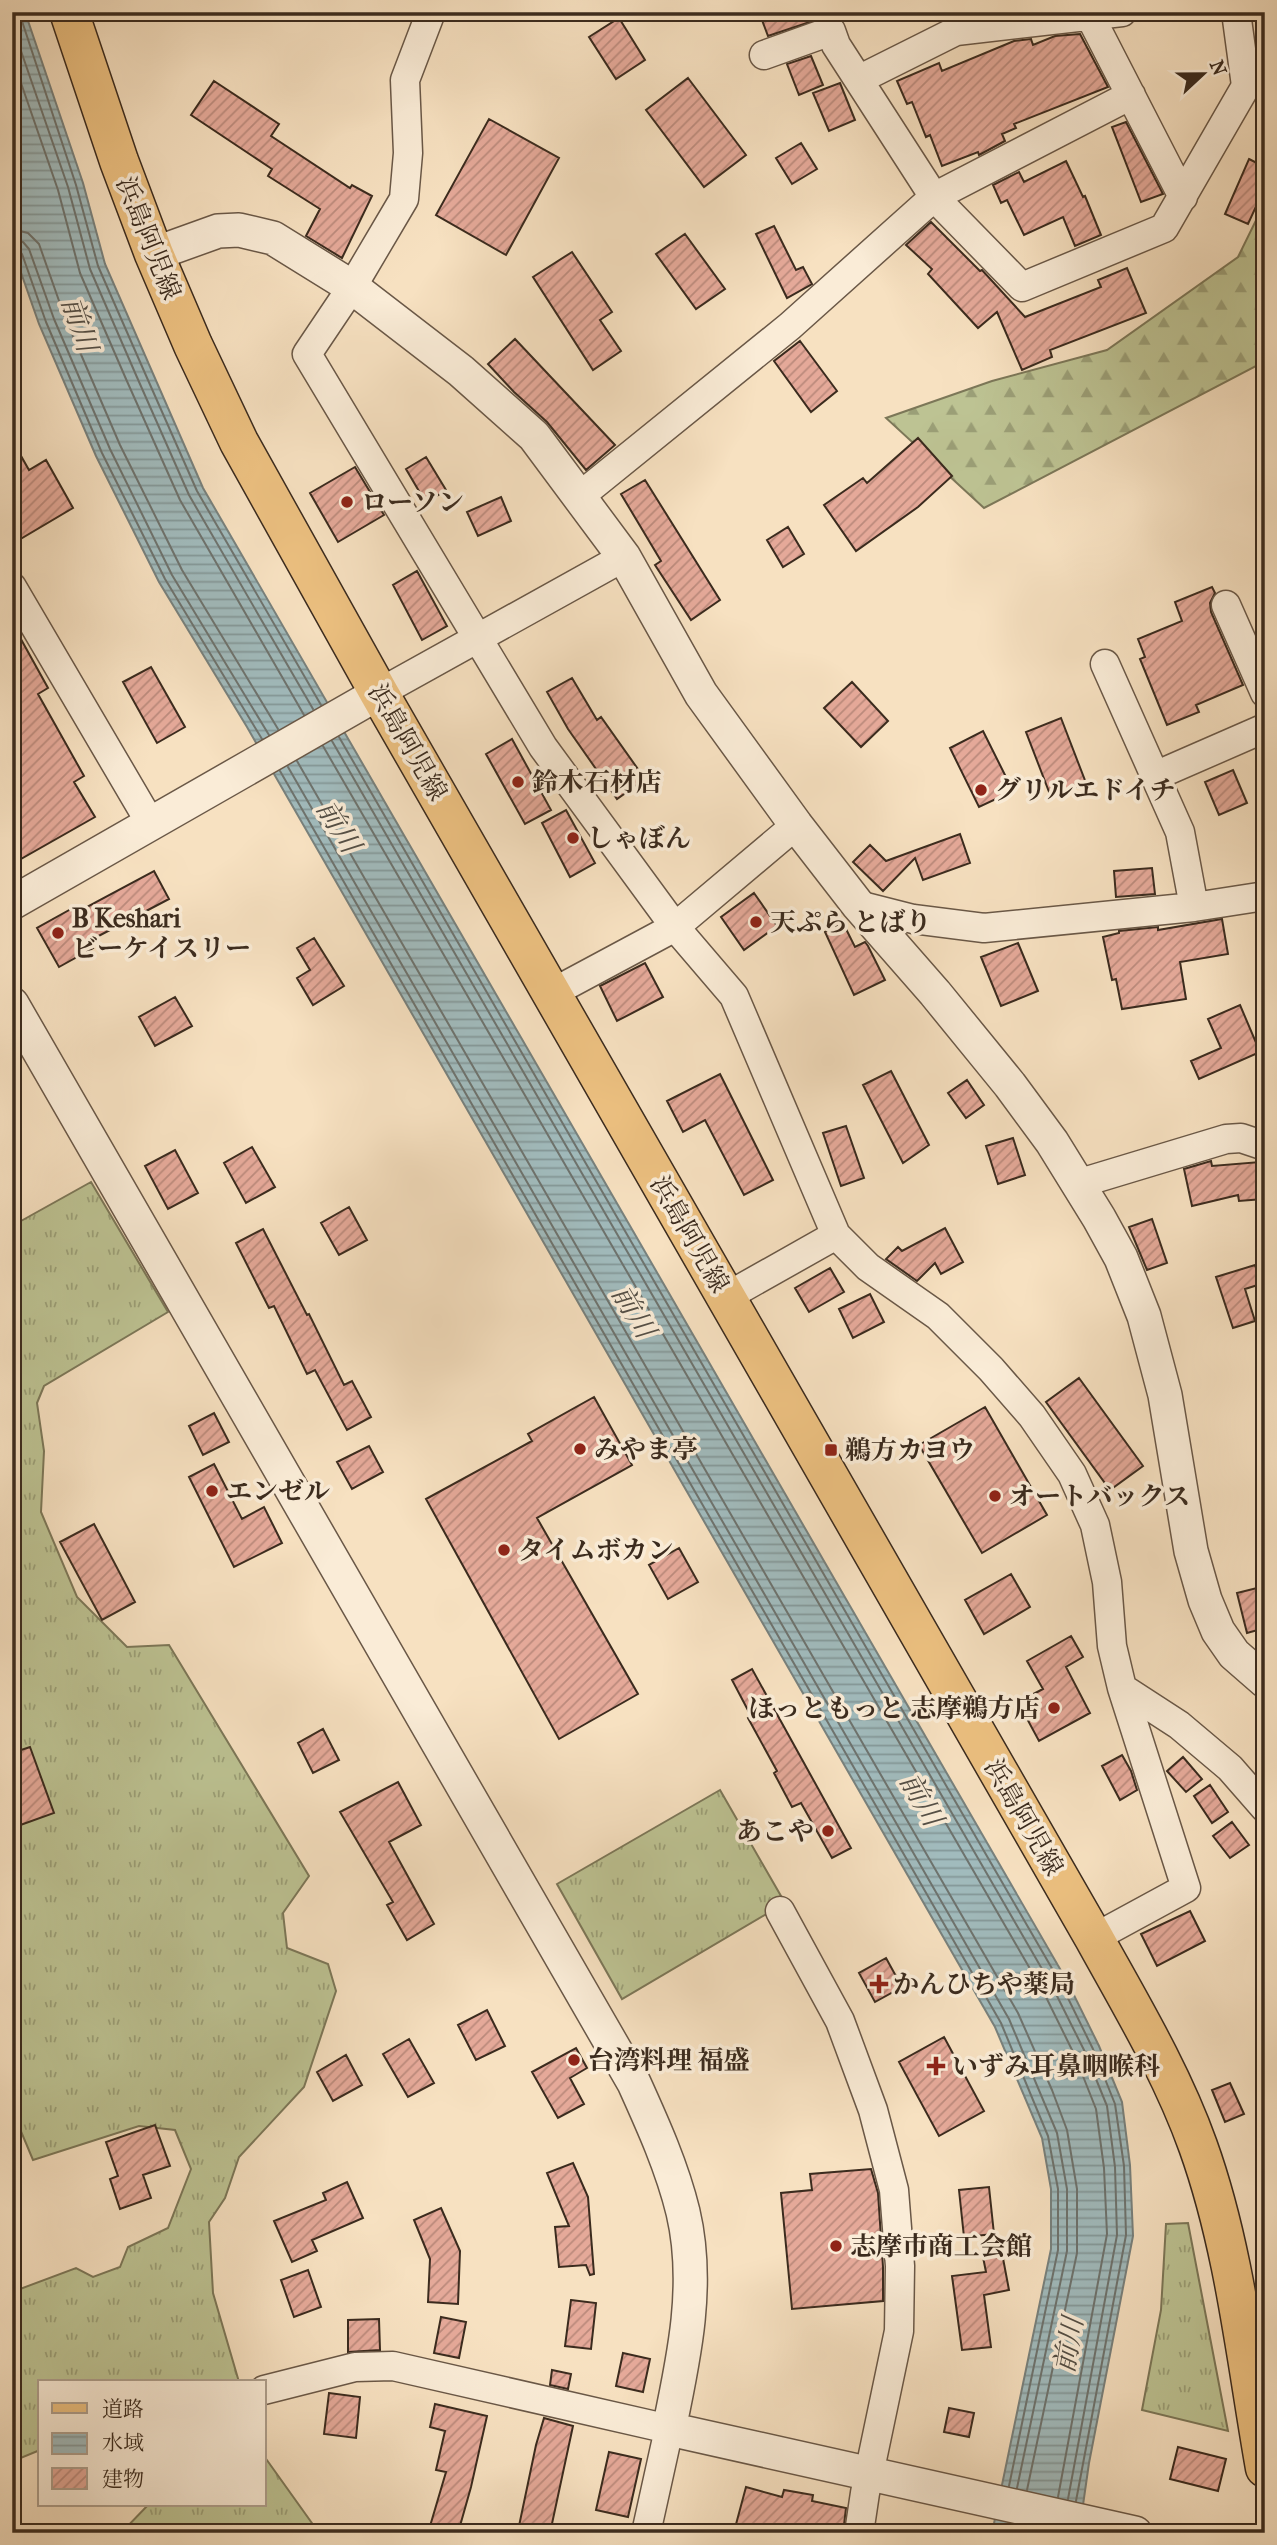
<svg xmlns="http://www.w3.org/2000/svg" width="1277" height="2545" viewBox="0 0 1277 2545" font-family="'IM FELL French Canon','Noto Serif JP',serif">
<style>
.grass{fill:url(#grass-tufts);stroke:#7c7758;stroke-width:2}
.forest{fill:url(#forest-firs);stroke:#7c7758;stroke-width:2}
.water{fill:url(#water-rules);stroke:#78817d;stroke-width:2}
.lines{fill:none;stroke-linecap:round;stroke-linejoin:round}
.shore{stroke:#6e736e;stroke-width:2}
.building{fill:url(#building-hatch);stroke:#3b2b1e;stroke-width:2}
.minor-casing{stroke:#6a5847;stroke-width:31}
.tertiary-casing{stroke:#6a5847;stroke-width:36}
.primary-casing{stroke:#3b2b1e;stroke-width:41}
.minor{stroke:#faecd7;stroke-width:28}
.tertiary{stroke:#faecd7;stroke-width:33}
.primary{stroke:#ecc080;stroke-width:38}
.poi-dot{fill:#8f2418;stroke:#faecd7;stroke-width:2.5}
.labels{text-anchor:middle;stroke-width:7;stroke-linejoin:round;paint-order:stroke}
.street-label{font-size:26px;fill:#3b2b1e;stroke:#faecd7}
.poi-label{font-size:26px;font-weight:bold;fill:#3b2b1e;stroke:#faecd7;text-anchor:start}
.water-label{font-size:28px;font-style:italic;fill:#544f46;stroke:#faecd7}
</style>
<defs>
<pattern id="grass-tufts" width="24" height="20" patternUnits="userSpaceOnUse" patternTransform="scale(1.75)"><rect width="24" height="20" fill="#bdc393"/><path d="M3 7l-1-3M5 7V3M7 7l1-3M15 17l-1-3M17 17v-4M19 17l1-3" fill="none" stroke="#9b9f77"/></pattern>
<pattern id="forest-firs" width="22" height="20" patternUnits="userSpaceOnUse" patternTransform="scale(1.75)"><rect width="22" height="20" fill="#bdc393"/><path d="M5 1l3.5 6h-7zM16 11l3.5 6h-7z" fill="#9b9f77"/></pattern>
<pattern id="water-rules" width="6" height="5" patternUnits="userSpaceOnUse" patternTransform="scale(1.75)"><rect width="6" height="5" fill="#a1bbbd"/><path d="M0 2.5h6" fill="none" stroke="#849899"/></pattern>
<pattern id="building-hatch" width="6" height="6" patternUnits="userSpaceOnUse" patternTransform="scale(1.75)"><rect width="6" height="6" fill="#e5a999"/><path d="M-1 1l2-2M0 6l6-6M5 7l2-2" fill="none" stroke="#bb8a7c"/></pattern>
</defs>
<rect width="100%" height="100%" fill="#f7e1c1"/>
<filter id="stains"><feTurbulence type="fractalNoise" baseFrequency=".00286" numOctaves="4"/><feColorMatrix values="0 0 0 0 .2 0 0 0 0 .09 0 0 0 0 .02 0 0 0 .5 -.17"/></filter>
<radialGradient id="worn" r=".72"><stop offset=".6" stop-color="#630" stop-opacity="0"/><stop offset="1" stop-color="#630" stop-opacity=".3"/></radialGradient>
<path class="grass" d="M91 1182 168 1312 44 1386 37 1403 44 1451 41 1512 77 1597 127 1647 169 1645 309 1876 283 1913 287 1948 328 1964 336 1991 304 2087 239 2157 225 2198 209 2222 213 2293 239 2382H40V2450L18 2459 12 2466V2292L76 2268 93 2277 120 2267 128 2247 168 2228 191 2169 175 2130 139 2126 33 2160 12 2110V1226Z
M720 1790 785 1903 622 1999 557 1884Z
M1188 2223 1228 2431 1142 2410 1161 2310 1166 2224Z
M264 2456 319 2533H121L148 2505H264Z"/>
<path class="forest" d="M1265 202V359L1260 364 984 508 886 418 992 381 1107 350 1238 257Z"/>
<path class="water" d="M12 12H25L83 183 105 264 203 488 1067 1981 1099 2046 1122 2102 1130 2165 1133 2236 1089 2463 1079 2533H992L1051 2249V2189L1042 2138 995 2027 247 727 159 582 96 456 39 324 12 247Z"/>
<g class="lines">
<path class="shore" d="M19 12 76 185 98 266 144 371 197 491 321 705
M12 25 68 187 90 269 136 375 189 495 313 709
M12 57 58 190 80 273 126 379 180 500 304 715
M12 229 28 233 39 244 64 315 120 445 182 570 278 729
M12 240 23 242 29 249 54 319 110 449 172 575 269 735
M12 249H18L22 254 46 322 102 453 165 579 262 739
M339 737 1061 1984 1093 2049 1115 2104 1124 2166 1126 2235 1076 2501
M332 741 1053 1988 1085 2052 1107 2106 1115 2167 1117 2235 1068 2499
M323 746 1044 1993 1075 2056 1096 2109 1104 2168 1107 2234 1058 2497
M297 761 1018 2013 1052 2090 1067 2130 1077 2189V2253L1027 2490
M288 767 1009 2019 1057 2133 1067 2189V2251L1017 2488
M280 771 1001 2023 1048 2136 1058 2189V2250L1009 2486"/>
</g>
<path class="building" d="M759 12H834V14L768 36Z
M619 18 645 60 616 79 589 37Z
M1080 34 1108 87 1014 124 1016 128 1002 134 1005 141 979 155 978 152 942 166 930 135 926 137 912 102 907 104 897 81 939 63 942 71 1014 41 1031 39 1033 45 1055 36Z
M811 56 823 85 799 95 787 64Z
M688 78 746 155 704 187 646 110Z
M214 81 279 124 271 136 350 188 352 185 372 196 342 258 306 236 320 209 268 176 272 169 191 115Z
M840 83 855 120 829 131 813 93Z
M489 119 559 158 506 255 436 215Z
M1126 122 1163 194 1141 202 1112 127Z
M801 143 817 169 792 184 776 158Z
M1249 159 1265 167V187L1248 224 1225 214Z
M1066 161 1083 197 1085 196 1101 235 1075 246 1063 217 1024 235 1007 200 1001 203 993 185 1019 172 1024 182Z
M931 222 980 271 982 270 1025 317 1101 287 1098 280 1127 268 1146 313 1050 350 1052 357 1022 370 997 312 978 328 928 274 932 269 906 245Z
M774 226 796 270 803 267 812 284 787 298 756 234Z
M685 234 725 289 696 309 656 254Z
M572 252 612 312 600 320 621 351 593 370 533 277Z
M515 339 615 445 586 470 547 422 514 392 488 364Z
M800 341 837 391 811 412 774 361Z
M918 438 952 476 918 507 856 551 824 505 863 478 867 483Z
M12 440 29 470 46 460 73 508 12 544Z
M426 457 446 490 426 503 406 469Z
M355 467 384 515 338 542 310 493Z
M645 480 720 600 691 620 655 565 661 561 621 494Z
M501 497 511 521 478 536 467 512Z
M788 527 804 554 783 567 767 540Z
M417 571 447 626 422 640 393 585Z
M1212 587 1215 593 1210 603 1211 612 1243 685 1196 705 1199 712 1167 725 1140 659 1145 657 1138 639 1182 621 1175 602Z
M12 623 48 688 38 694 84 776 74 782 95 817 12 864Z
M151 667 185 727 157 743 123 682Z
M572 678 597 720 601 717 645 779 617 799 568 729 547 692Z
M852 682 888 721 861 747 824 708Z
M1061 718 1086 783 1051 797 1026 732Z
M983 731 1013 791 979 807 950 748Z
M512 739 551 810 525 824 486 754Z
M1233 770 1247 803 1219 815 1205 782Z
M566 810 595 863 570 877 542 823Z
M960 834 970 863 923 880 915 858 883 891 853 862 870 845 886 861Z
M1152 868 1155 894 1116 897 1114 871Z
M154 871 169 899 89 941 93 948 59 967 37 928 71 909 74 914Z
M754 893 777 926 744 950 721 917Z
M1222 919 1228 954 1180 962 1186 999 1122 1009 1116 979 1112 980 1103 937 1119 933V931L1158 927V930Z
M843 923 855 947 865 942 868 946 885 980 854 995 825 932Z
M314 938 344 986 313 1005 297 978 310 970 297 948Z
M1018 943 1038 991 1001 1006 981 957Z
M645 963 663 997 617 1021 600 986Z
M175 997 192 1026 155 1046 139 1017Z
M1240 1005 1260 1052 1199 1079 1191 1061 1221 1048 1208 1019Z
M891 1071 929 1145 903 1163 863 1085Z
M720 1074 773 1180 744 1195 705 1120 683 1132 667 1101Z
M967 1080 984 1105 966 1118 948 1093Z
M846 1126 864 1178 841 1186 823 1133Z
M1013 1138 1025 1175 998 1184 986 1146Z
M252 1147 275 1187 246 1203 224 1163Z
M175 1150 198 1193 168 1209 145 1166Z
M1211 1161 1212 1166 1260 1162 1263 1199 1239 1201 1238 1195 1192 1206 1184 1169Z
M349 1207 367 1240 339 1255 321 1223Z
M1152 1219 1167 1263 1147 1270 1129 1227Z
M945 1228 963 1262 941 1274 935 1263 917 1281 886 1259 898 1247 902 1251Z
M263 1229 307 1315 309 1314 344 1385 352 1381 371 1417 347 1430 315 1370 307 1374 274 1306 269 1308 236 1243Z
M1255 1265 1261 1284 1245 1289 1255 1321 1233 1328 1216 1277Z
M830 1268 844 1292 809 1312 795 1288Z
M870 1294 884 1322 853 1338 839 1309Z
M1079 1378 1143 1466 1110 1490 1046 1402Z
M594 1397 632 1465 537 1518 638 1694 559 1739 426 1499 532 1441 528 1434Z
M985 1407 1047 1515 982 1553 919 1445Z
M214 1413 229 1442 203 1455 189 1426Z
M369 1446 383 1472 352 1489 337 1462Z
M214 1464 242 1519 264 1507 282 1543 234 1567 189 1477Z
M94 1524 135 1602 102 1620 60 1542Z
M679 1548 698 1582 668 1599 649 1565Z
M1011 1574 1030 1607 984 1634 965 1600Z
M1265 1586V1628L1247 1633 1237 1593Z
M1071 1636 1083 1657 1066 1667 1090 1713 1039 1741 1018 1702 1043 1689 1027 1661Z
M752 1669 851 1848 832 1858 801 1803 792 1807 774 1773 777 1771 748 1718 751 1716 732 1680Z
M323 1729 339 1760 313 1773 298 1743Z
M30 1747 54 1813 12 1828V1753Z
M1122 1755 1131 1771 1137 1790 1120 1800 1102 1766Z
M1183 1757 1202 1779 1186 1792 1167 1771Z
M398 1782 421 1825 389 1842 434 1924 407 1940 387 1905 393 1902 340 1812Z
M1210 1785 1228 1812 1212 1823 1194 1796Z
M1232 1822 1249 1845 1230 1858 1213 1836Z
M1190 1911 1205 1941 1157 1966 1141 1934Z
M886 1958 902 1987 875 2002 859 1973Z
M487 2010 505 2046 476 2060 458 2025Z
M944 2037 984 2111 939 2136 899 2062Z
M409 2039 434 2083 408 2097 383 2054Z
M576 2048 587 2068 570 2078 584 2104 558 2118 532 2072Z
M346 2055 362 2085 333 2101 317 2072Z
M1230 2083 1244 2114 1225 2122 1212 2090Z
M155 2125 170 2166 143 2175 151 2198 120 2209 110 2179 118 2176 106 2142Z
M573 2163 588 2197 594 2274 590 2275 586 2265 559 2267 555 2227 569 2226 547 2173Z
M871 2169 878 2193 883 2267V2301L792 2309 781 2193 812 2190 810 2174Z
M347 2182 363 2218 312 2240 317 2251 292 2262 274 2221 326 2200 323 2193Z
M989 2187 994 2234 964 2237 959 2190Z
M441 2208 460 2251 458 2304 428 2302 430 2259 414 2220Z
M1002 2253 1009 2290 984 2295 991 2347 962 2350 952 2276 986 2272 983 2257Z
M308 2270 321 2307 294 2317 281 2280Z
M571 2300 596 2303 591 2349 565 2346Z
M441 2317 466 2322 459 2358 434 2353Z
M379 2319 380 2350 348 2352V2320Z
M623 2353 650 2359 643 2392 616 2386Z
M552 2370 571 2374 568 2389 550 2385Z
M329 2393 360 2397 356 2438 324 2434Z
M435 2404 487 2416 471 2487 458 2533H428L446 2472 436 2470 445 2431 430 2427Z
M949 2408 974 2413 969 2437 944 2432Z
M544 2418 573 2426 550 2533 519 2526 536 2445Z
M1178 2447 1226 2459 1218 2491 1170 2479Z
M609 2452 641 2459 628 2517 596 2510Z
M746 2487 782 2497 784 2490 813 2495 812 2501 846 2508 843 2533H753L735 2528Z"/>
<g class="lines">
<defs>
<path id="minor" d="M431 12 405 80 408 153 404 199 352 287 307 354 543 747 675 927 734 996 836 1235 868 1267 938 1316 991 1369 1032 1416 1072 1474 1095 1525 1107 1582 1112 1646 1122 1688 1186 1888 1094 1938
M1090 16 1183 197
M764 55 831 31 836 45 934 197 1022 287 1164 228 1246 86 1236 12
M860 79 956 31 1122 12
M580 496 790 326 934 197 1131 95
M12 587 151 824
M1226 605 1265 693
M1105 664 1180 832 1194 907
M379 693 624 557
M1155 776 1265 728
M858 905 913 919 984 928 1194 907 1265 896
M552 993 675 927 796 825
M1077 1184 1226 1139 1241 1138 1265 1146
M726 1297 836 1235
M1122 1688 1179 1725 1230 1768 1265 1808
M780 1911 840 2021 873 2110 894 2190 900 2266 899 2331 865 2493 859 2533
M264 2390 355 2367 393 2366 669 2429 646 2533"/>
<path id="tertiary" d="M154 254 218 231 239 230 273 238 352 287 461 371 534 436 624 557 701 694 796 825 858 905 935 993 1010 1085 1052 1142 1099 1218 1121 1258 1144 1316 1165 1395 1191 1551 1205 1600 1218 1631 1234 1654 1265 1681
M12 903 379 693
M12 1004 634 2083C653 2125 672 2167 683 2212 700 2284 684 2358 669 2429L1135 2533"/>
<path id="primary" d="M69 12 119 161 154 254 193 345 239 442 379 693 1094 1938C1131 2005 1172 2073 1198 2146 1235 2249 1246 2361 1265 2468"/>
</defs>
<use href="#minor" class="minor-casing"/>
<use href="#tertiary" class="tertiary-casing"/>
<use href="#primary" class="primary-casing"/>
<use href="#minor" class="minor"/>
<use href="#tertiary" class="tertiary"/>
<use href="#primary" class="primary"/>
</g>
<g class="poi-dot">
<circle cx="347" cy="502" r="7"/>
<circle cx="518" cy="782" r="7"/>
<circle cx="981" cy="790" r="7"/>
<circle cx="573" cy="838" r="7"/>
<circle cx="756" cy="922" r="7"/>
<circle cx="58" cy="933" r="7"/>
<circle cx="580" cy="1449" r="7"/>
<rect x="824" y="1443" width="14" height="14" rx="3.5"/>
<circle cx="212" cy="1491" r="7"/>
<circle cx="995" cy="1496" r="7"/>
<circle cx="504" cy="1550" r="7"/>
<circle cx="1054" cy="1708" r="7"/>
<circle cx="828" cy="1831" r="7"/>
<path d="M875.5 1973.5h7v7h7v7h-7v7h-7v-7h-7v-7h7z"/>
<circle cx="574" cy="2060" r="7"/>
<path d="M932.5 2055.5h7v7h7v7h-7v7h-7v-7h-7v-7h7z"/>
<circle cx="836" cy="2246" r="7"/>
</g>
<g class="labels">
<g class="street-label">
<text transform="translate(149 238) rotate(68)" y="9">浜島阿児線</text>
<text transform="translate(408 742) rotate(60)" y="9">浜島阿児線</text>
<text transform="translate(690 1234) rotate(60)" y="9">浜島阿児線</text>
<text transform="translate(1024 1817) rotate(60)" y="9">浜島阿児線</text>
</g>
<g class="poi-label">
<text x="361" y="511">ローソン</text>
<text x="532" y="791">鈴木石材店</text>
<text x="995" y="799">グリルエドイチ</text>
<text x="587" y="847">しゃぼん</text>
<text x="72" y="927">B Keshari<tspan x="72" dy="30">ビーケイスリー</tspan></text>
<text x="770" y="931">天ぷら とばり</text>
<text x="594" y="1458">みやま亭</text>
<text x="845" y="1459">鵜方カヨウ</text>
<text x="226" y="1500">エンゼル</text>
<text x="1009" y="1505">オートバックス</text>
<text x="518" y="1559">タイムボカン</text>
<text x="1040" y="1717" text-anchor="end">ほっともっと 志摩鵜方店</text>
<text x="814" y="1840" text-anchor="end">あこや</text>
<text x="893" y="1993">かんひちや薬局</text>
<text x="588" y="2069">台湾料理 福盛</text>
<text x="952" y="2075">いずみ耳鼻咽喉科</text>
<text x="850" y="2255">志摩市商工会館</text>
</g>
<g class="water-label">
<text transform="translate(80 324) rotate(71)" y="10">前川</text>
<text transform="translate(339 826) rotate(58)" y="10">前川</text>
<text transform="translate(634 1311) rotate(59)" y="10">前川</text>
<text transform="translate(922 1799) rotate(60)" y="10">前川</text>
<text transform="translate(1068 2345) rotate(-80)" y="10">前川</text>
</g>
</g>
<rect width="1277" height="2545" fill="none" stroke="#f7e1c1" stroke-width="42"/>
<rect x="14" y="14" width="1249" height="2517" fill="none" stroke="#3b2b1e" stroke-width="3.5"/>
<rect x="21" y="21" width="1235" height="2503" fill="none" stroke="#3b2b1e" stroke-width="2"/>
<rect x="38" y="2380" width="228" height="126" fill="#faecd7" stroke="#ae9f8d" stroke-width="2"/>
<rect x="52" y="2403" width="35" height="10" fill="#ecc080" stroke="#ae9f8d" stroke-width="2"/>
<text x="102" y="2416" font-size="21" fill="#3b2b1e">道路</text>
<rect x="52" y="2433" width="35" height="21" fill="url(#water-rules)" stroke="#ae9f8d" stroke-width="2"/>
<text x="102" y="2450" font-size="21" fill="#3b2b1e">水域</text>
<rect x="52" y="2468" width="35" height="21" fill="url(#building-hatch)" stroke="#ae9f8d" stroke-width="2"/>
<text x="102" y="2486" font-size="21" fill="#3b2b1e">建物</text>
<g transform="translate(1203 74) rotate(68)" stroke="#faecd7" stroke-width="5" paint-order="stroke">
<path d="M0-5L12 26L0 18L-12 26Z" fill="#3b2b1e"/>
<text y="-10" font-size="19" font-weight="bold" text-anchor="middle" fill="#3b2b1e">N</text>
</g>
<rect width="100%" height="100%" filter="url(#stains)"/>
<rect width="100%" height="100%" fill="url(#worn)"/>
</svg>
